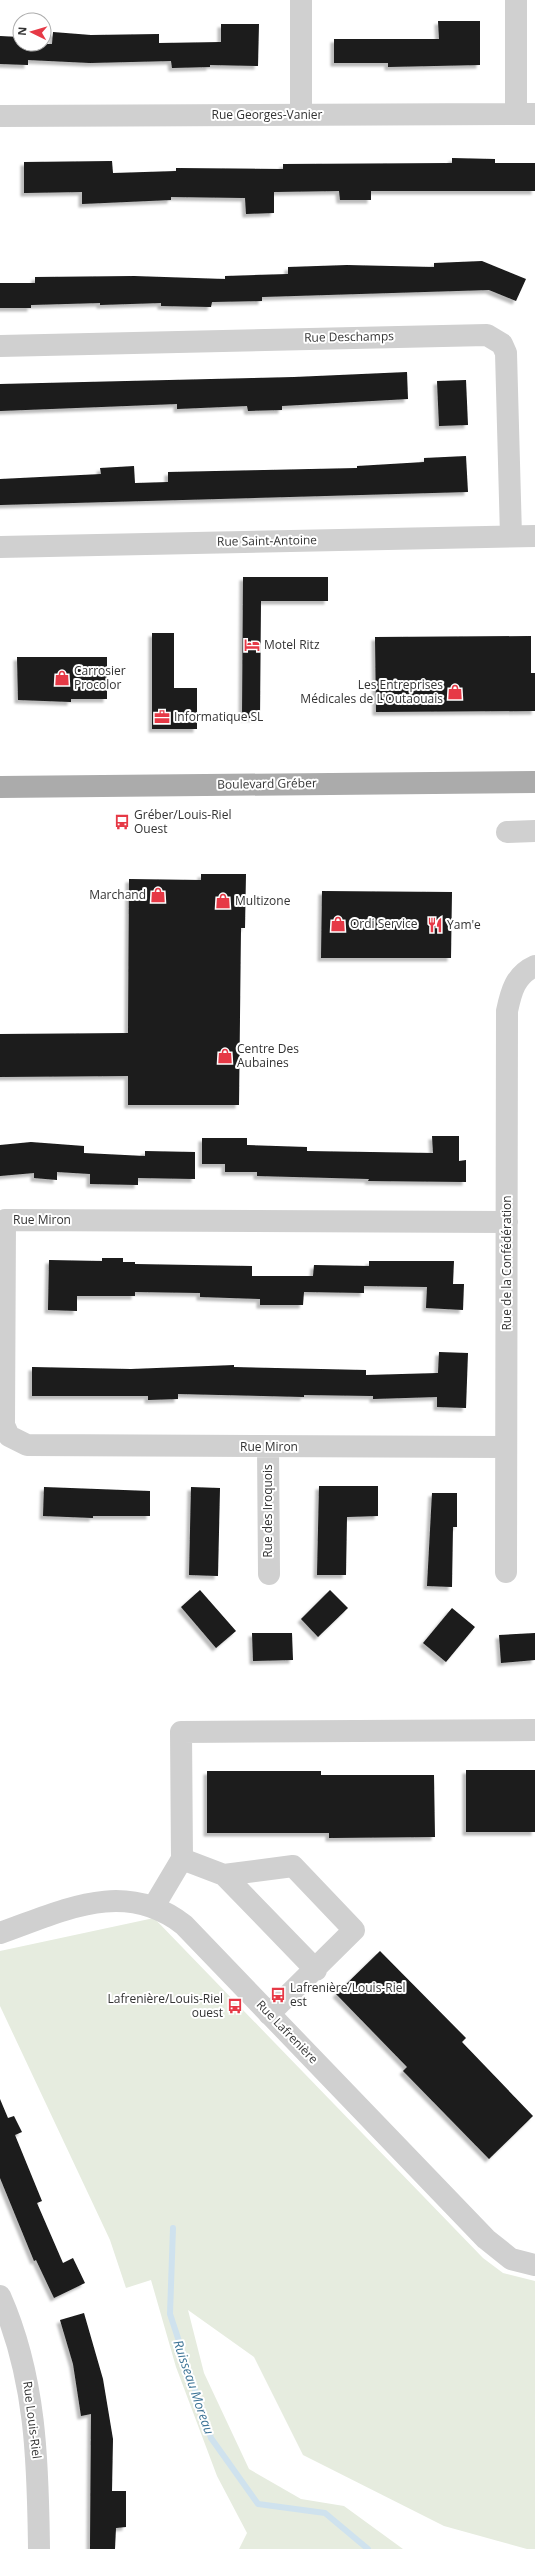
<svg xmlns="http://www.w3.org/2000/svg" width="535" height="2549" viewBox="0 0 535 2549" font-family="'Open Sans',sans-serif">
<style>
.green{fill:#e6ecdf}
.lines{fill:none;stroke-linecap:round;stroke-linejoin:round}
.stream{stroke:#cfe2ee;stroke-width:6}
.building{fill:#1a1a1a;filter:url(#shadow)}
.minor{stroke:#d0d0d0;stroke-width:22}
.major{stroke:#ababab;stroke-width:22}
.labels{text-anchor:middle;stroke-width:4;stroke-linejoin:round;paint-order:stroke}
.street-label{font-size:12px;fill:#333;stroke:#fff}
.poi-label{font-size:12px;fill:#333;stroke:#fff;text-anchor:start}
.water-label{font-size:13px;font-style:italic;fill:#3f7597;stroke:#fff}
</style>
<defs>
<filter id="shadow"><feDropShadow dx="-3.5" dy="3.5" stdDeviation="1" flood-color="#0004"/></filter>
</defs>
<rect width="100%" height="100%" fill="#fff"/>
<path class="green" d="M154 1918 483 2258 503 2273 535 2281V2549H527L444 2526 303 2455 254 2357 188 2310 204 2373 249 2469 301 2499 344 2506 403 2549H239L247 2533 217 2476 176 2367 151 2280 126 2288 110 2240 0 2006V1951Z"/>
<g class="lines">
<path class="stream" d="M173 2228 170 2314 211 2438 258 2504 325 2513 368 2549"/>
</g>
<path class="building" d="M438 21H480V65L388 67V63H334V39H439Z
M221 24H259L258 66 210 65V67L172 68 171 61 90 63 28 60V65L0 64V36L20 37V44H52L53 32 91 35 159 34V43L221 42Z
M452 158 495 159V163H535V191H371V200H340L339 191 274 192V213L246 214 245 198 171 197V200L82 204V192L24 193V162L112 161 113 173 176 171V168L283 169V164L452 163Z
M482 261 526 279 516 301 489 290 262 297V301L212 302 211 307 161 306V303L100 305V303L31 305V308H0V283H35V277L134 276 225 279V276L288 274V267L347 265 434 267V263Z
M407 372 408 399 282 406V410L248 411 247 406 177 409V404L0 411V384L294 377Z
M466 380 468 425 439 426 437 381Z
M466 456 468 492 0 505V479L101 474 100 468 134 466 135 483 168 482V472L357 468V466L424 462V458Z
M243 577H328V601H261L260 718H242Z
M152 633H174V688H197V729H152Z
M531 636V673H535V711L376 712 375 637Z
M17 657H107V699H71V702L18 700Z
M201 874H246L245 928H241L239 1105H128V1076L0 1077V1034L128 1033 129 879 201 880Z
M322 891 452 892 451 958H321Z
M432 1136H459V1161L466 1160V1182L368 1181 369 1179 257 1176V1172H225V1164H202V1138H247V1145L307 1147V1151L433 1153Z
M31 1142 84 1146V1153L145 1156V1151L195 1152V1179L138 1178V1185L90 1184V1174L57 1172V1180L34 1178V1173L0 1176V1145Z
M102 1258H123V1262H135V1264L252 1266V1276H313L314 1265 369 1266V1261H454L453 1284H464L463 1310 426 1308 427 1287 364 1286V1293L304 1292 303 1305H260V1299L200 1297V1293L135 1292V1296H77V1311L48 1310 49 1260 102 1261Z
M439 1352 468 1353 466 1408 437 1407V1397L373 1399V1396L304 1395V1397L178 1394V1399L148 1400V1396H32V1367L131 1369 234 1365V1367L366 1370V1375L438 1373Z
M319 1486H378V1516L347 1517 346 1575H317Z
M44 1487 150 1491V1516H93V1518L43 1516Z
M191 1487 220 1488 218 1576 189 1575Z
M432 1493H457V1527H453L452 1587 427 1586Z
M200 1590 236 1631 216 1648 181 1607Z
M330 1590 348 1608 318 1637 301 1619Z
M452 1608 475 1627 446 1662 423 1643Z
M252 1633H292L293 1660 253 1661Z
M535 1633V1660L501 1663 499 1635Z
M466 1770H535V1832H466Z
M207 1771H321V1775H434L435 1837 329 1838V1833H207Z
M380 1951 466 2038 462 2042 533 2116 489 2159 403 2071 407 2067 336 1994Z
M0 2099 8 2118 14 2116 22 2132 15 2135 42 2201 37 2203 63 2263 73 2258 85 2283 54 2298 36 2260 34 2261 0 2178Z
M84 2313 103 2379 113 2439 112 2491H126V2527L116 2528 115 2549H90L91 2414 81 2416 73 2364 60 2320Z"/>
<g class="lines">
<path class="minor" d="M301 0V114
M516 114V0
M0 116 535 114
M0 346 487 335 502 344 506 353 511 536
M0 547 535 536
M507 832 535 831
M268 1447 269 1574
M506 1447 27 1445 9 1436 4 1425 5 1220 507 1222
M506 1572 507 1011C511 992 515 975 535 966
M182 1859 224 1875 316 1970
M224 1875 293 1866 354 1930 269 2014
M154 1906 182 1859 181 1732 535 1730
M0 1933C63 1911 124 1878 184 1925L486 2239 511 2259 535 2265
M0 2296C36 2377 38 2462 39 2549"/>
<path class="major" d="M0 787 535 782"/>
</g>
<defs>
<symbol id="hotel-bare" viewBox="-9 -9 18 18"><path d="M-6-4.5h1.5V1H6V5H4.5V3h-9V5H-6ZM-4 0a1.8 1.8 0 1 1 3.6 0ZM.5 0V-2.5h3Q6-2.5 6 0Z" fill="#e63946" stroke="#fff" stroke-width="2.5" paint-order="stroke"/></symbol>
<symbol id="shop-bare" viewBox="-9 -9 18 18"><path d="M-5-2.5h2.3a2.7 3.5 0 0 1 5.4 0H5L5.5 6h-11ZM-1.5-2.5h3a1.5 2.3 0 0 0-3 0Z" fill="#e63946" stroke="#fff" stroke-width="2.5" paint-order="stroke"/></symbol>
<symbol id="office-bare" viewBox="-9 -9 18 18"><path d="M-6-3h4V-5.5h4V-3h4V5H-6ZM-1-4.5V-3h2v-1.5ZM-6 0V1H6V0Z" fill="#e63946" stroke="#fff" stroke-width="2.5" paint-order="stroke"/></symbol>
<symbol id="bus-bare" viewBox="-9 -9 18 18"><path d="M-5-6H5V4H4V6H2V4H-2V6H-4V4H-5ZM-3.5-4V0h7V-4ZM-3.5 1.2v1.5H-2V1.2ZM2 1.2v1.5H3.5V1.2Z" fill="#e63946" stroke="#fff" stroke-width="2.5" paint-order="stroke"/></symbol>
<symbol id="restaurant-bare" viewBox="-9 -9 18 18"><path d="M-5-6h1v4h1v-4h1v4h1v-4h1v5L-1.5 .5V6h-2V.5L-5-1ZM5-6V6H3V1.5H1.5Q1.5-4 5-6Z" fill="#e63946" stroke="#fff" stroke-width="2.5" paint-order="stroke"/></symbol>
</defs>
<g fill-rule="evenodd">
<use href="#hotel-bare" x="241" y="634" width="22" height="22"/>
<use href="#shop-bare" x="51" y="667" width="22" height="22"/>
<use href="#shop-bare" x="444" y="681" width="22" height="22"/>
<use href="#office-bare" x="151" y="706" width="22" height="22"/>
<use href="#bus-bare" x="111" y="811" width="22" height="22"/>
<use href="#shop-bare" x="147" y="884" width="22" height="22"/>
<use href="#shop-bare" x="212" y="890" width="22" height="22"/>
<use href="#shop-bare" x="327" y="913" width="22" height="22"/>
<use href="#restaurant-bare" x="424" y="914" width="22" height="22"/>
<use href="#shop-bare" x="214" y="1045" width="22" height="22"/>
<use href="#bus-bare" x="267" y="1984" width="22" height="22"/>
<use href="#bus-bare" x="224" y="1995" width="22" height="22"/>
</g>
<g class="labels">
<g class="street-label">
<text x="267" y="119">Rue Georges-Vanier</text>
<text transform="translate(349 337) rotate(-1)" y="4">Rue Deschamps</text>
<text transform="translate(267 541) rotate(-1)" y="4">Rue Saint-Antoine</text>
<text transform="translate(267 784) rotate(-1)" y="4">Boulevard Gréber</text>
<text x="42" y="1224">Rue Miron</text>
<text transform="translate(507 1263) rotate(-90)" y="4">Rue de la Confédération</text>
<text x="269" y="1451">Rue Miron</text>
<text transform="translate(268 1511) rotate(-90)" y="4">Rue des Iroquois</text>
<text transform="translate(287 2032) rotate(46)" y="4">Rue Lafrenière</text>
<text transform="translate(32 2420) rotate(83)" y="4">Rue Louis-Riel</text>
</g>
<g class="poi-label">
<text x="264" y="649">Motel Ritz</text>
<text x="74" y="675">Carrosier<tspan x="74" dy="14">Procolor</tspan></text>
<text x="443" y="689" text-anchor="end">Les Entreprises<tspan x="443" dy="14">Médicales de L'Outaouais</tspan></text>
<text x="174" y="721">Informatique SL</text>
<text x="134" y="819">Gréber/Louis-Riel<tspan x="134" dy="14">Ouest</tspan></text>
<text x="146" y="899" text-anchor="end">Marchand</text>
<text x="235" y="905">Multizone</text>
<text x="350" y="928">Ordi Service</text>
<text x="447" y="929">Yam'e</text>
<text x="237" y="1053">Centre Des<tspan x="237" dy="14">Aubaines</tspan></text>
<text x="290" y="1992">Lafrenière/Louis-Riel<tspan x="290" dy="14">est</tspan></text>
<text x="223" y="2003" text-anchor="end">Lafrenière/Louis-Riel<tspan x="223" dy="14">ouest</tspan></text>
</g>
<g class="water-label">
<text transform="translate(194 2387) rotate(71)" y="5">Ruisseau Moreau</text>
</g>
</g>
<g transform="translate(32 32) rotate(275)"><circle r="19" fill="#ffffff" stroke="#adadad"/>
<path d="M0-3L7 15L0 10L-7 15Z" fill="#e63946"/>
<text y="-6" font-size="11" font-weight="bold" text-anchor="middle" fill="#333333">N</text>
</g>
</svg>
